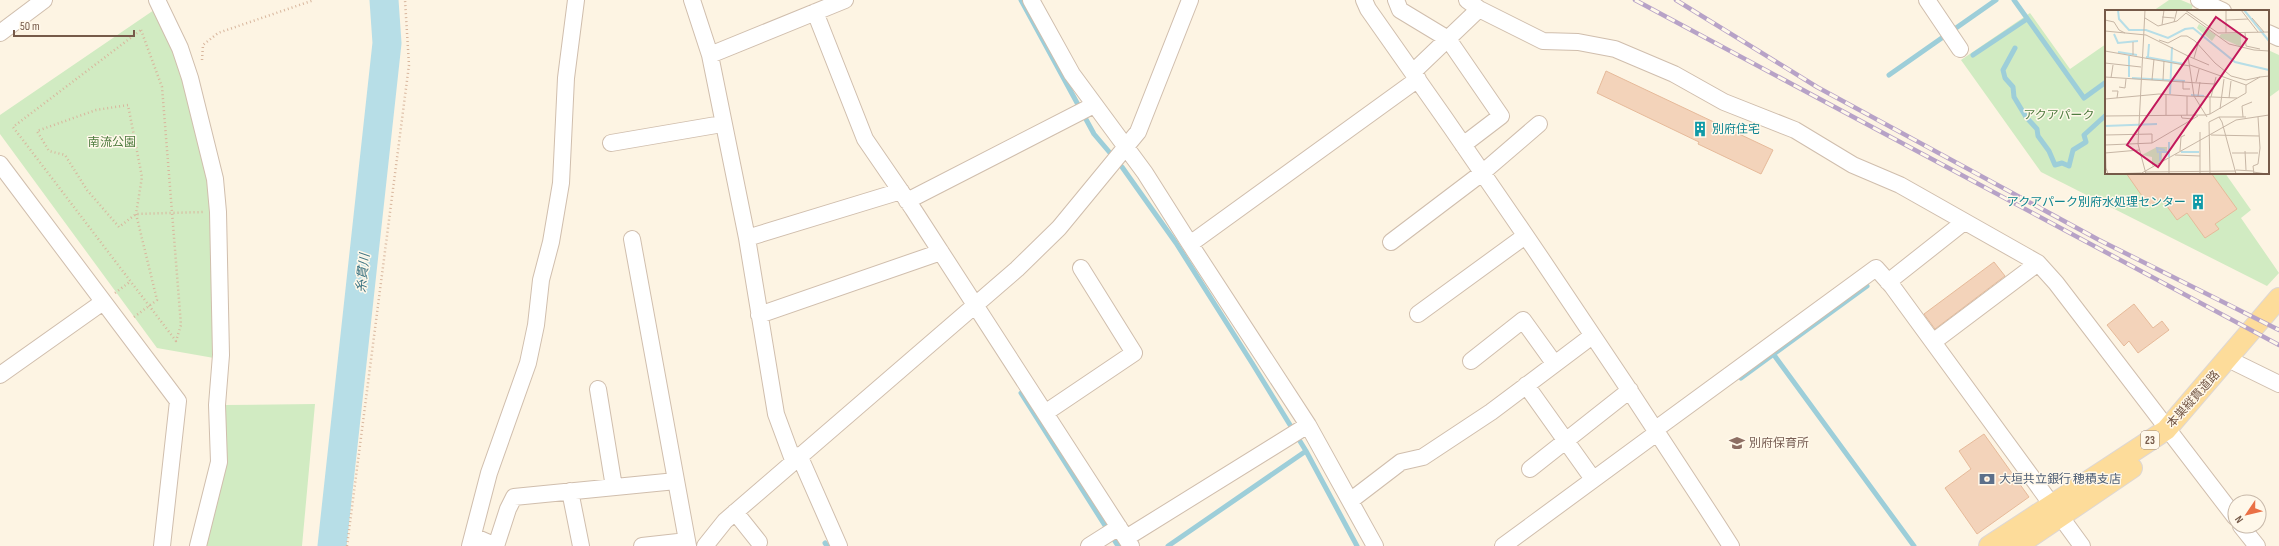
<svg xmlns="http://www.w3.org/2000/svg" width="2279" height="546" viewBox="0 0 2279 546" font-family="'Sofia Sans Condensed','Noto Sans JP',sans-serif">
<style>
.green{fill:#d1ebc2}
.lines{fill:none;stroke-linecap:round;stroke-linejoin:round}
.stream{stroke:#9dced9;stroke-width:5}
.river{stroke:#b7dee7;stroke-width:29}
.building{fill:#f3d3ba;stroke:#e6ba9a}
.minor-casing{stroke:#d0bead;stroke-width:18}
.major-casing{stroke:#ded7d3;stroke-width:22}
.path{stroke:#d8b69d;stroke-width:2.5;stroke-dasharray:1 3;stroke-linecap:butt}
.minor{stroke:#fff;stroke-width:16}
.major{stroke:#fddc9a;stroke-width:20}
.rail-casing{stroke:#b7a2c7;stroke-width:4.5}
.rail{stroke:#fff8ea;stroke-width:3;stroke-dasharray:9;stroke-linecap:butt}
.labels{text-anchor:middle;stroke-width:3;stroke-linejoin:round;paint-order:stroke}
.shield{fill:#fff8ea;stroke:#9f8979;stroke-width:1}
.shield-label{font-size:11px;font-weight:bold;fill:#765a49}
.park-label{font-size:12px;fill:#507c40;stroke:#fff8ea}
.culture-label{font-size:12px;fill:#0d838f;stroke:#fff8ea;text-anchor:start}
.street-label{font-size:12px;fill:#765a49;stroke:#fff8ea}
.education-label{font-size:12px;fill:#785e54;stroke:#fff8ea;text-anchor:start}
.service-label{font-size:12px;fill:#4e5e75;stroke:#fff8ea;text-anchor:start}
.water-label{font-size:13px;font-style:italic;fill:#3f7583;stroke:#fff8ea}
.inset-river{fill:none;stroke:#b7dee7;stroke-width:2}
.inset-road{fill:none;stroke:#c7b6a5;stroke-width:1}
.view{fill:#c2185b;fill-opacity:0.15;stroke:#c2185b;stroke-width:2}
.inset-edge{fill:none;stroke:#765a49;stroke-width:2}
</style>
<rect width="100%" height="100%" fill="#fdf4e3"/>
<path class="green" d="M2169 0H2181L2193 5 2191 11H2153Z
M154 10 179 57 208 176 215 256 214 358 157 348 0 134V115Z
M2030 13 2070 69 2106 44V173H2225L2251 210 2241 218 2279 273 2267 286 2041 172 1961 60Z
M2268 50 2279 55V90L2268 98Z
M315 404 302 546H206L224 457 225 405Z"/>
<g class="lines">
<path class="stream" d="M1021 0 1094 134 1122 167 1176 243 1252 363 1306 451 1357 546
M2014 0 2084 98 2106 82
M2015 48 2003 70 2005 78 2013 87 2014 97 2026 117 2037 129 2038 136 2049 151 2055 165 2062 163 2069 166 2073 150 2086 142 2084 135 2106 115
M1973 55 2027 19
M1889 75 1996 0
M1774 355 1914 546
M1741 378 1867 286
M1021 393 1118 546
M825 543 827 546
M1168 546 1306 451"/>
<path class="river" d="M332 546 387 43 384 0"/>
</g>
<path class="building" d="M1606 71 1773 150 1761 174 1698 144 1699 142 1597 93Z
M2126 173H2211L2237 209 2215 224 2219 229 2205 238 2187 213 2177 220 2161 198 2149 206Z
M1994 262 2005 276 1935 329 1924 314Z
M2134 304 2153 328 2162 321 2169 330 2138 353 2129 341 2124 346 2107 325Z
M1984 434 2029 497 1977 534 1945 488 1971 469 1959 451Z"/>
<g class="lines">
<defs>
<path id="minor" d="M157 0 180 48 190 78 215 179 218 212 221 355 217 405 219 462 198 546
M692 0 710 55 747 238 776 414 793 460
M1031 0 1072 74 1145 173 1190 244 1418 79
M1364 0 1368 9C1493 185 1614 364 1731 546
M1396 0 1400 10 1448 39 1501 116 1463 145
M1467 0 1479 9 1543 41 1578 42 1615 49 1674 74 1724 102 1795 130 1853 165 1900 185 2038 263 2056 283 2235 517
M1927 0 1960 49
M2199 0 2223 11
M815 12 865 139 913 209 1131 546
M0 33 44 0
M2268 33 2279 38
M710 55 845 0
M1413 72 1479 9
M611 143 722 124
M0 164 178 401 162 546
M907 201 1094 105
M747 238 901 191
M632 239 688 546
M1391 242 1482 173 1539 124
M1190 244 1308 425 1375 546
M1888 282 1964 222
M1418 314 1525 236
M759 315 941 252
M1933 342 2038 263
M2228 359 2279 384
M1471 361 1523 320 1554 363
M0 375 103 302
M1526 385 1593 479
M598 389 614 487
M1045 413 1134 353 1081 268
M1656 429 1876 268 1892 286 2082 546
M799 455 839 546
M1530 469 1630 390
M570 491 581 546
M1350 501 1401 462 1423 457 1491 412 1592 336
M735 512 759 542
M2241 526 2257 546
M473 536 496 546 508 509 514 497 676 481
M1126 538 1308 425
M470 546 489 473 528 363 536 325 541 280 551 242 561 183 566 78 576 0
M642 546 687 541
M705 546 725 521 1017 269 1059 228 1138 132 1190 0
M1089 546 1119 527
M1503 546 1658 432"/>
<path id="major" d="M1989 546 2166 430 2279 298
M2017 546 2132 468"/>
</defs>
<use href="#minor" class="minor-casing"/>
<use href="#major" class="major-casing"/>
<path class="path" d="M141 30 162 87 181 325 176 341 13 127Z
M202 60 203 45 218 33 314 0
M115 293 131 281
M134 317 157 300 136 214 142 177 128 105 96 110 37 131 49 151 65 155 87 190 119 227 136 214 203 212
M347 546 409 65 405 0"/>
<use href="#minor" class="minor"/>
<use href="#major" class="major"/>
<defs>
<path id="rail" d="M1635 0 2279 345
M1676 0 1817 87 2099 240 2279 330"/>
</defs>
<use href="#rail" class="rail-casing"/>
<use href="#rail" class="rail"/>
</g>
<defs>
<symbol id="building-bare" viewBox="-9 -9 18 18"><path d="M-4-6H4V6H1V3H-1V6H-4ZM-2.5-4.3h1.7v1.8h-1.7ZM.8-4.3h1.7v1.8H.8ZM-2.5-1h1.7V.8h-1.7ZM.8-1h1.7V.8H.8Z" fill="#0f9aa8" stroke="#fff8ea" stroke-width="2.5" paint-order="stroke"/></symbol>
<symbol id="school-bare" viewBox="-9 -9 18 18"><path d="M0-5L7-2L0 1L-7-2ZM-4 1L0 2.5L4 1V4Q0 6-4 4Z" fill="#8d6e63" stroke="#fff8ea" stroke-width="2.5" paint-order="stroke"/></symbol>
<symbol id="bank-bare" viewBox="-9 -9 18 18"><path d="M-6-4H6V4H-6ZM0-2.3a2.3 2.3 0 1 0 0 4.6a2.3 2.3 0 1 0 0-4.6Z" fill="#5c6f8a" stroke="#fff8ea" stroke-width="2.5" paint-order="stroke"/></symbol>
</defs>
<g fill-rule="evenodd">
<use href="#building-bare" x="1689" y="118" width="22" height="22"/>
<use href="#building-bare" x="2187" y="191" width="22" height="22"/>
<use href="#school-bare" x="1726" y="432" width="22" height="22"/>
<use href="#bank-bare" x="1976" y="468" width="22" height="22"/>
</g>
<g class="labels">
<rect class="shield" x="2141" y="431" width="18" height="18" rx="3"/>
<g class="shield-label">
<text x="2150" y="444">23</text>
</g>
<g class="park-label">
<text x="2059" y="119">アクアパーク</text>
<text x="112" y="146">南流公園</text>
</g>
<g class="culture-label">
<text x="1712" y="133">別府住宅</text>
<text x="2186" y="206" text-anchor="end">アクアパーク別府水処理センター</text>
</g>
<g class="street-label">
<text transform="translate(2193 399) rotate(-48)" y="4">本巣縦貫道路</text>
</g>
<g class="education-label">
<text x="1749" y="447">別府保育所</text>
</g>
<g class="service-label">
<text x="1999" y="483">大垣共立銀行 穂積支店</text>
</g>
<g class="water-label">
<text transform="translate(362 273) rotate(-84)" y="5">糸貫川</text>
</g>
</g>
<g transform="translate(2105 10)">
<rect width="164" height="164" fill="#fdf4e3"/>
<path d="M94 14 111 25 107 31 92 18ZM136 23V37L114 27 116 24ZM52 137H62V142L57 143V151L47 156V147L37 145Z" fill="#d1ebc2"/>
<path class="inset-river" d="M13 0 14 9 24 20H41L63 28 80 19 88 18 130 52 164 60M139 0 164 31M9 24 13 33 33 31M13 42 32 45M24 46V67M41 47 79 54M43 47 44 34M27 68 80 71M65 84 67 37M86 85 99 86M0 116 52 114M64 132V147M76 142H94M53 143 52 138 60 140M55 151V142H64"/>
<path class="inset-road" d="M40 0 33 134 41 164M80 0 113 23 164 22M121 0V23M136 0 153 22M57 7 69 8M40 8 53 16 72 11 81 3 124 34 149 40 164 41M147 8 159 22M0 10 9 12 14 20 20 23M121 10 143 9M69 12 72 0M57 15 59 0M0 21 41 25 83 46 89 86 102 107M140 22 141 36 155 39M54 30 63 33 76 26H82L90 31 110 53 126 66 141 70 155 67M0 41 85 56M28 45V32M83 46 104 55M89 48 93 34M0 53 36 57M85 55 141 75 155 67 164 66M0 67 109 74M6 68 8 55M47 70 49 49M58 70 59 51M78 71V79H85M91 72 94 59M14 77 20 78 21 69M7 81H13L12 88M93 86 95 72M106 87 111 67M124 88 126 71M0 89 54 84 82 86M115 99 119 69M105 104 141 83V75M61 105V85M76 105 77 108 88 109M82 105V86L132 88M0 106 101 105 105 104V87M114 107H141M138 107 137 96 147 92M104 112 114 107 117 112 131 164M104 112 105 164M0 122 1 158 3 164 36 163M95 122V164M0 125 47 124V133M106 125 154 126M0 135 47 133 93 106M75 141 76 127 80 125M140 141 141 160M0 143 34 140M127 143H153M70 145 95 146M131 160 148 161M40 162 131 161M148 162 162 164M35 164 131 110 164 105M64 164V148M149 164 148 156 153 154 155 138 153 107"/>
<path class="view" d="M111 7 142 29 53 157 22 135Z"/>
<rect width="164" height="164" class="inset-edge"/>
</g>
<g transform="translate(2247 514) rotate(235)"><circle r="19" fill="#fff8ea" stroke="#c8b9aa"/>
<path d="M0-3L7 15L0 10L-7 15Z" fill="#ea7045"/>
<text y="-6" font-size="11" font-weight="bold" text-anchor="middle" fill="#765a49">N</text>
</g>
<path d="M14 30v6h120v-6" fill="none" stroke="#765a49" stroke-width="2"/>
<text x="20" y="30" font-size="12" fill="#765a49" stroke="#fff8ea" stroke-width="3" paint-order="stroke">50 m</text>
</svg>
